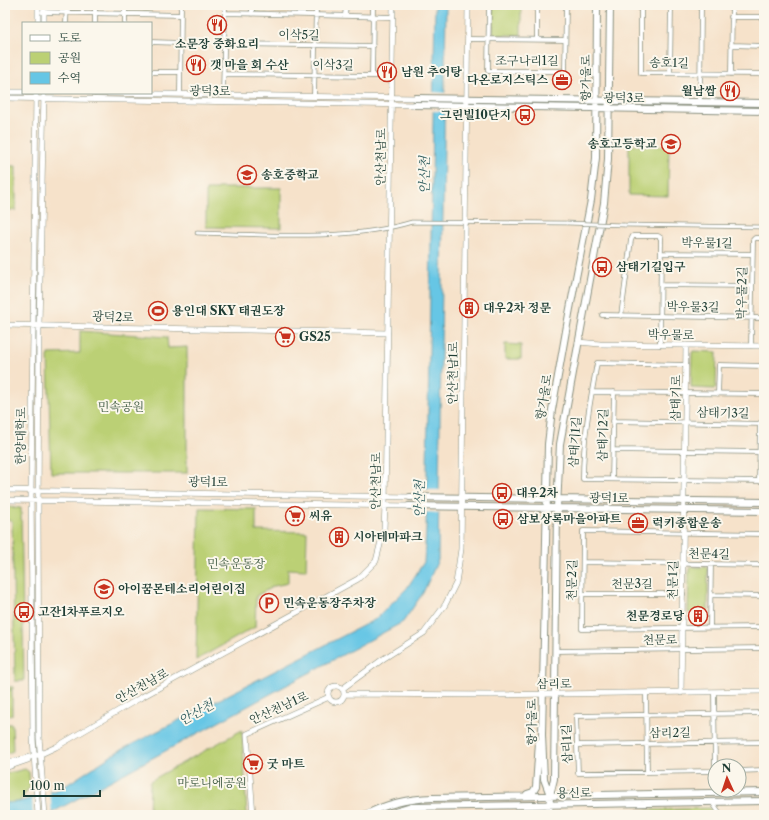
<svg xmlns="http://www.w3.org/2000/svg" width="769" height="820" viewBox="0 0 769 820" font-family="'Libre Caslon Text','Noto Serif KR',serif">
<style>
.green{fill:#bbd074;stroke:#6d8654}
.water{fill:#66c6e5;stroke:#42828c}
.pier{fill:#f6e2ca}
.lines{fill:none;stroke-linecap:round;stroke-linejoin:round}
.pedestrian-casing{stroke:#8a907f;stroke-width:4.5}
.minor-casing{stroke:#8a907f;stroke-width:5.5}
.tertiary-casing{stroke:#8a907f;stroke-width:6}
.secondary-casing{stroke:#8a907f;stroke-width:8}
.pedestrian{stroke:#fff;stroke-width:3}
.minor{stroke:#fff;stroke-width:4}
.tertiary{stroke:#fff;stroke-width:5}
.secondary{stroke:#fff;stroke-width:6}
.pedestrian-bridge-casing{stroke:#8a907f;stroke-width:4.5;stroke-linecap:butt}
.pedestrian-bridge{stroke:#fff;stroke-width:3}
.labels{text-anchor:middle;stroke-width:4;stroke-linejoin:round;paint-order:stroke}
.street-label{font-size:12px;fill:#1f3d34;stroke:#fbf7ec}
.poi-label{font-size:12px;font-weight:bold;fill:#1f3d34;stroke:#fbf7ec;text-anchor:start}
.park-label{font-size:12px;fill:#3e5a41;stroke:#fbf7ec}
.water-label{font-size:13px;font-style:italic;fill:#315f60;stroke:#fbf7ec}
</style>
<rect width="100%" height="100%" fill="#fbf7ec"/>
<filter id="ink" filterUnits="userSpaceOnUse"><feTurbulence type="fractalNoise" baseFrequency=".025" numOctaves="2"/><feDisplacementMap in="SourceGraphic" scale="8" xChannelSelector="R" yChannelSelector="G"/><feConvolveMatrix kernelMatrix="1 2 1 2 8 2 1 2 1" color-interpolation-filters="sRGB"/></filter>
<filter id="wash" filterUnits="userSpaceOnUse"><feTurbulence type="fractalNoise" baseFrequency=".012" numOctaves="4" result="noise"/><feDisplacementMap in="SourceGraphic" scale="16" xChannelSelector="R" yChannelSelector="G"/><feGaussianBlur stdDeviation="0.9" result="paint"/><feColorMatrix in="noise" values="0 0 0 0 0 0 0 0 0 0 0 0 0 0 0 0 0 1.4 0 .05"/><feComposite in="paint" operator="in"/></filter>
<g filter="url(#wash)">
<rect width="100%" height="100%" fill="#f6e2ca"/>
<path class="green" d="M128 5H153L152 10H128Z
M254 5H288V12L254 11Z
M493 5H521V35H495L493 33Z
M629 145 669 146 668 196 629 195Z
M5 166H16V210H5Z
M217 188H281V228L206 227V190H217Z
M80 331 167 337 168 348 187 347V473H51L48 354 80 353Z
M505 344 521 345V359H505Z
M693 351 717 352 716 387 714 389 692 388 691 386 692 353Z
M5 507 21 508 24 681H15L12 521 5 520Z
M199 508 256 509V531L307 532 306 570 288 569V583L274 586 256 596 255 627 196 660Z
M690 567H706L708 569V613H688L689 569Z
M5 687H13V689L6 690H12V715H5Z
M5 724H12L13 751 5 754Z
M242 730 247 815H149L150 781Z
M25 769 29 772 30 787 19 802 5 803V774Z
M709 808 715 815H564L568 813Z"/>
<path class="water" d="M435 5H446L438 560 423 593 403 622 53 812 46 815H5V803L19 802 62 788 117 752 376 619 407 588 424 562 426 530Z"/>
<path class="pier" d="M431 92 447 93 446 111H431Z
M425 490H441V513L424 512Z
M50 790 52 814 33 815 32 796Z"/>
</g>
<g filter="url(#ink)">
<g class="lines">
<defs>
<path id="pedestrian" d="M624 225 764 227
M197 233C267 234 345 242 412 222L567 223"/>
<path id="minor" d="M489 5 488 71H565L566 5
M641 5V73L764 74
M42 12 181 15
M225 13 393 17
M252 14V5
M345 16 346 5
M731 17H764
M66 23 67 5
M95 23V5
M125 23V5
M468 39 565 40
M537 39V5
M151 42 180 43
M224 44 373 46
M731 45 764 46
M151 72H180
M670 73 671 5
M224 74 372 76 373 5
M731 74 732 5
M372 76 392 77
M180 94 181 5
M223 95 225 5
M314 96 316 5
M700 101 701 5
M661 253 752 254
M661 285 752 286
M602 315 764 318
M621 316 631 240 633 236H658L661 238 660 345
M751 346 753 240 755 238H764
M686 365 597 363C590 402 583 439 583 479L764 481
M592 392 764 394
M718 394 719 365 764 366
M613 421 764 424
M613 450 759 452
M612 479 614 392
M759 481 760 423
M764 534 583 531 582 629 764 627
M583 562 764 565
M582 594H683
M711 595 764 596
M710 627 711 564
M556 651 764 648
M646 693 647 772
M714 693 715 766
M577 745 764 742
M715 771 578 773 576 716 764 713
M739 771 764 770
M712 802 721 815"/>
<path id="tertiary" d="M38 23V5
M44 23V5
M5 92H23
M36 93 31 490 33 738 38 815
M44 93 39 325 38 516 39 737 45 815
M96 93 416 98
M5 98 415 105
M5 325 388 333
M578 342 600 344 764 346
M5 490 410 497
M5 500 409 506
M328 694a8 8 0 1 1 16 0a8 8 0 1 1-16 0Z
M342 689 383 659 424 633 445 605 456 583 461 549 468 5
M681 693 686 345
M344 694 492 695 764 691
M5 764 41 754 56 747 140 698 358 579 376 561 384 529 385 505 393 5
M5 768 28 760
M253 815 247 734 329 697"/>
<path id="secondary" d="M416 98 764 103
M415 105 764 111
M410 497 764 502
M409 506 764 511
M527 794 533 792 536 787 539 742
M550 795 544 779 542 735 548 444 552 410 569 314 591 200 596 158 597 5
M365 815C387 803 408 799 433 798L764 792
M385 815 412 807 764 801
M549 815 550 795 554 779 557 508 560 444 604 203 608 159 610 5"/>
</defs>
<use href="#pedestrian" class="pedestrian-casing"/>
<use href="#minor" class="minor-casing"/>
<use href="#tertiary" class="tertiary-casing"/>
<use href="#secondary" class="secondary-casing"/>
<use href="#pedestrian" class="pedestrian"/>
<use href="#minor" class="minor"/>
<use href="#tertiary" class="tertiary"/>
<use href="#secondary" class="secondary"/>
<defs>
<path id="pedestrian-bridge" d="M567 223 624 225"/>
</defs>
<use href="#pedestrian-bridge" class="pedestrian-bridge-casing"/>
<use href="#pedestrian-bridge" class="pedestrian-bridge"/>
</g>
</g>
<defs>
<symbol id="restaurant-ring" viewBox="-11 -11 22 22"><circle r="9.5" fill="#fbf7ec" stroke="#c8321e" stroke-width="1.5"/><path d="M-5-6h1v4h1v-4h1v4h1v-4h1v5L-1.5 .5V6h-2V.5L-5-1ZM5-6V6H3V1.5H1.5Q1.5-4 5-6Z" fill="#c8321e"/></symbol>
<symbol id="office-ring" viewBox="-11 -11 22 22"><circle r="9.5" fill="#fbf7ec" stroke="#c8321e" stroke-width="1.5"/><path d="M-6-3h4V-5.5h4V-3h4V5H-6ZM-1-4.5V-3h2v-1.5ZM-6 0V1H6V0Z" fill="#c8321e"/></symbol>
<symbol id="bus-ring" viewBox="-11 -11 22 22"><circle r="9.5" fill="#fbf7ec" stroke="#c8321e" stroke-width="1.5"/><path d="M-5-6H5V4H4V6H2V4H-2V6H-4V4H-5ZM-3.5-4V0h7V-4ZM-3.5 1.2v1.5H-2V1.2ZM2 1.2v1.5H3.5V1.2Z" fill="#c8321e"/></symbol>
<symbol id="school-ring" viewBox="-11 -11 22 22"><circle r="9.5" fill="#fbf7ec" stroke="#c8321e" stroke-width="1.5"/><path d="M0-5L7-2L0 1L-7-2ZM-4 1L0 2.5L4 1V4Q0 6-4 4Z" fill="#c8321e"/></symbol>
<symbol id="building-ring" viewBox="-11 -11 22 22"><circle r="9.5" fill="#fbf7ec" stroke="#c8321e" stroke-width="1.5"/><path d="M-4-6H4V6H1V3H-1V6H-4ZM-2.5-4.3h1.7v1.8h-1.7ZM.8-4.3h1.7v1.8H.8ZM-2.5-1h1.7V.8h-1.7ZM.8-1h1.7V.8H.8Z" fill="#c8321e"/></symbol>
<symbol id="stadium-ring" viewBox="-11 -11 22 22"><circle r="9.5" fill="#fbf7ec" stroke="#c8321e" stroke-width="1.5"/><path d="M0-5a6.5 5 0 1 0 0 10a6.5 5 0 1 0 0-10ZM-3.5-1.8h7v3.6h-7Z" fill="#c8321e"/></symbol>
<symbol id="supermarket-ring" viewBox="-11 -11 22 22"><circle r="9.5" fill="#fbf7ec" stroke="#c8321e" stroke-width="1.5"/><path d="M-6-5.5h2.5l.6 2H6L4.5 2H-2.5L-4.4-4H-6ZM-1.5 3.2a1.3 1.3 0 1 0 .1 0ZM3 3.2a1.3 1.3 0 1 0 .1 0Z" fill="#c8321e"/></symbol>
<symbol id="parking-ring" viewBox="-11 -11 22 22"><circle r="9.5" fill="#fbf7ec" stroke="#c8321e" stroke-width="1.5"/><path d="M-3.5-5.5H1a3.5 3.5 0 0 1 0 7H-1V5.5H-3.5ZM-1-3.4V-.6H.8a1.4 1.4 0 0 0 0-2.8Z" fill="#c8321e"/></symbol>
</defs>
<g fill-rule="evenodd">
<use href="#restaurant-ring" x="206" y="14" width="22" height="22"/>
<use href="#restaurant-ring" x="185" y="54" width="22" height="22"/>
<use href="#restaurant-ring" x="376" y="61" width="22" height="22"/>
<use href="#office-ring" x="551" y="69" width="22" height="22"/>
<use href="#restaurant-ring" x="719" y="80" width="22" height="22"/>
<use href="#bus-ring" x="514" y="104" width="22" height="22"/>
<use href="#school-ring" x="660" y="133" width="22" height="22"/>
<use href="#school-ring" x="236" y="164" width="22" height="22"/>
<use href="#bus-ring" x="591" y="256" width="22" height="22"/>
<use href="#building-ring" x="458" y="297" width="22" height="22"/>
<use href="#stadium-ring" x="147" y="300" width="22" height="22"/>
<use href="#supermarket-ring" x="274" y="326" width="22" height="22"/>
<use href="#bus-ring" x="491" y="482" width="22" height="22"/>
<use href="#supermarket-ring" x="284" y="505" width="22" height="22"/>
<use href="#bus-ring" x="492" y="508" width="22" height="22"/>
<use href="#office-ring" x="627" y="512" width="22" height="22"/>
<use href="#building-ring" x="328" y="526" width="22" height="22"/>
<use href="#school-ring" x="93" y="578" width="22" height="22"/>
<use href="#parking-ring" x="258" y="592" width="22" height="22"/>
<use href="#bus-ring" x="13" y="601" width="22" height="22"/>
<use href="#building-ring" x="687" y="605" width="22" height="22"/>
<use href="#supermarket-ring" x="242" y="753" width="22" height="22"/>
</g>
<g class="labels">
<g class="street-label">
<text transform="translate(299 35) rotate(1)" y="4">이삭5길</text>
<text x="527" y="65">조구나리1길</text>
<text transform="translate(669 63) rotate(1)" y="4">송호1길</text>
<text transform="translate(333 65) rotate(1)" y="4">이삭3길</text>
<text transform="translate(586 78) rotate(-90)" y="4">항가울로</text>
<text transform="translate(210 91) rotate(1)" y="4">광덕3로</text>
<text transform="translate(624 98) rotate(1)" y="4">광덕3로</text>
<text transform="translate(381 157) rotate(-89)" y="4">안산천남로</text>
<text transform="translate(707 243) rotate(1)" y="4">박우물1길</text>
<text transform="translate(742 293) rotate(-89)" y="4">박우물2길</text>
<text transform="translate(693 307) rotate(1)" y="4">박우물3길</text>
<text transform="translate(113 317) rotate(2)" y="4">광덕2로</text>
<text transform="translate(671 335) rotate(1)" y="4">박우물로</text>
<text transform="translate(453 373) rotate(-89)" y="4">안산천남1로</text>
<text transform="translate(544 397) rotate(-81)" y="4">항가울로</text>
<text transform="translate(676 398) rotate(-89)" y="4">삼태기로</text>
<text transform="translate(723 413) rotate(1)" y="4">삼태기3길</text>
<text transform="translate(603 435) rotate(-89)" y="4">삼태기2길</text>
<text transform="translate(21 436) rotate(-89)" y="4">한양대학로</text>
<text transform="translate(575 442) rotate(-86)" y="4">삼태기1길</text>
<text transform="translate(376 481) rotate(-89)" y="4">안산천남로</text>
<text transform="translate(208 482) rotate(1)" y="4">광덕1로</text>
<text transform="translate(609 498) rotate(1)" y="4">광덕1로</text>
<text transform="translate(709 554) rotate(1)" y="4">천문4길</text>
<text transform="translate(572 580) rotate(-89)" y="4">천문2길</text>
<text transform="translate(673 580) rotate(-89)" y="4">천문1길</text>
<text x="632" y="588">천문3길</text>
<text transform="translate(660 640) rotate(-1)" y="4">천문로</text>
<text x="554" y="688">삼리로</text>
<text transform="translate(142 686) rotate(-29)" y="4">안산천남로</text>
<text transform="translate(279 708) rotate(-24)" y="4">안산천남1로</text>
<text transform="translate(532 722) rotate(-90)" y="4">항가울로</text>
<text transform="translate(670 733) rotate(-1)" y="4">삼리2길</text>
<text transform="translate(567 744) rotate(-92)" y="4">삼리1길</text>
<text x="574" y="797">용신로</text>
</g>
<g class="poi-label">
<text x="217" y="48" text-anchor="middle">소문장 중화요리</text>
<text x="210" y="69">갯 마을 회 수산</text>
<text x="401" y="76">남원 추어탕</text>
<text x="548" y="84" text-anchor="end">다온로지스틱스</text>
<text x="716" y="95" text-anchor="end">월남쌈</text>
<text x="511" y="119" text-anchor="end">그린빌10단지</text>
<text x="657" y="148" text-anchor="end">송호고등학교</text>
<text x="261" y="179">송호중학교</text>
<text x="616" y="271">삼태기길입구</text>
<text x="483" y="312">대우2차 정문</text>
<text x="172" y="315">용인대 SKY 태권도장</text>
<text x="299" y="341">GS25</text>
<text x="516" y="497">대우2차</text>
<text x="309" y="520">씨유</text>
<text x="517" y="523">삼보상록마을아파트</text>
<text x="652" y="527">럭키종합운송</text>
<text x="353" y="541">시아테마파크</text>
<text x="118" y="593">아이꿈몬테소리어린이집</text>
<text x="283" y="607">민속운동장주차장</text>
<text x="38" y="616">고잔1차푸르지오</text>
<text x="684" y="620" text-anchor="end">천문경로당</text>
<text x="267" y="768">굿 마트</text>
</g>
<g class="park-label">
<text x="121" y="411">민속공원</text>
<text x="236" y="568">민속운동장</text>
<text x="212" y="787">마로니에공원</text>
</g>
<g class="water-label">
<text transform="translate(424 175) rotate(-89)" y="5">안산천</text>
<text transform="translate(419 499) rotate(-89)" y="5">안산천</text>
<text transform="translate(196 712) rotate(-29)" y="5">안산천</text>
</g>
</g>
<rect width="769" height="820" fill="none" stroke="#fbf7ec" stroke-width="20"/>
<rect x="22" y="22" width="130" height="72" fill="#fbf7ec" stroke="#a3ada2"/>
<rect x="30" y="35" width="20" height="6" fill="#ffffff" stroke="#a3ada2"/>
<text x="58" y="42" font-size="12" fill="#1f3d34">도로</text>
<rect x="30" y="52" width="20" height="12" fill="#bbd074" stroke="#a3ada2"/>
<text x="58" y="62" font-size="12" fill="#1f3d34">공원</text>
<rect x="30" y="72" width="20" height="12" fill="#66c6e5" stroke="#a3ada2"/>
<text x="58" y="82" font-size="12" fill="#1f3d34">수역</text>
<g transform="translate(727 778) rotate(357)"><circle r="19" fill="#fbf7ec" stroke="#a3ada2"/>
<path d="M0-3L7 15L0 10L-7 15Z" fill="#c8321e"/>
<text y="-6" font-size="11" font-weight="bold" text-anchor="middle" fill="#1f3d34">N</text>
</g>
<path d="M24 790v6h76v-6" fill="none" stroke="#1f3d34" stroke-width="2"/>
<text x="30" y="790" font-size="12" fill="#1f3d34" stroke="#fbf7ec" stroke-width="3" paint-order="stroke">100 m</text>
</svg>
